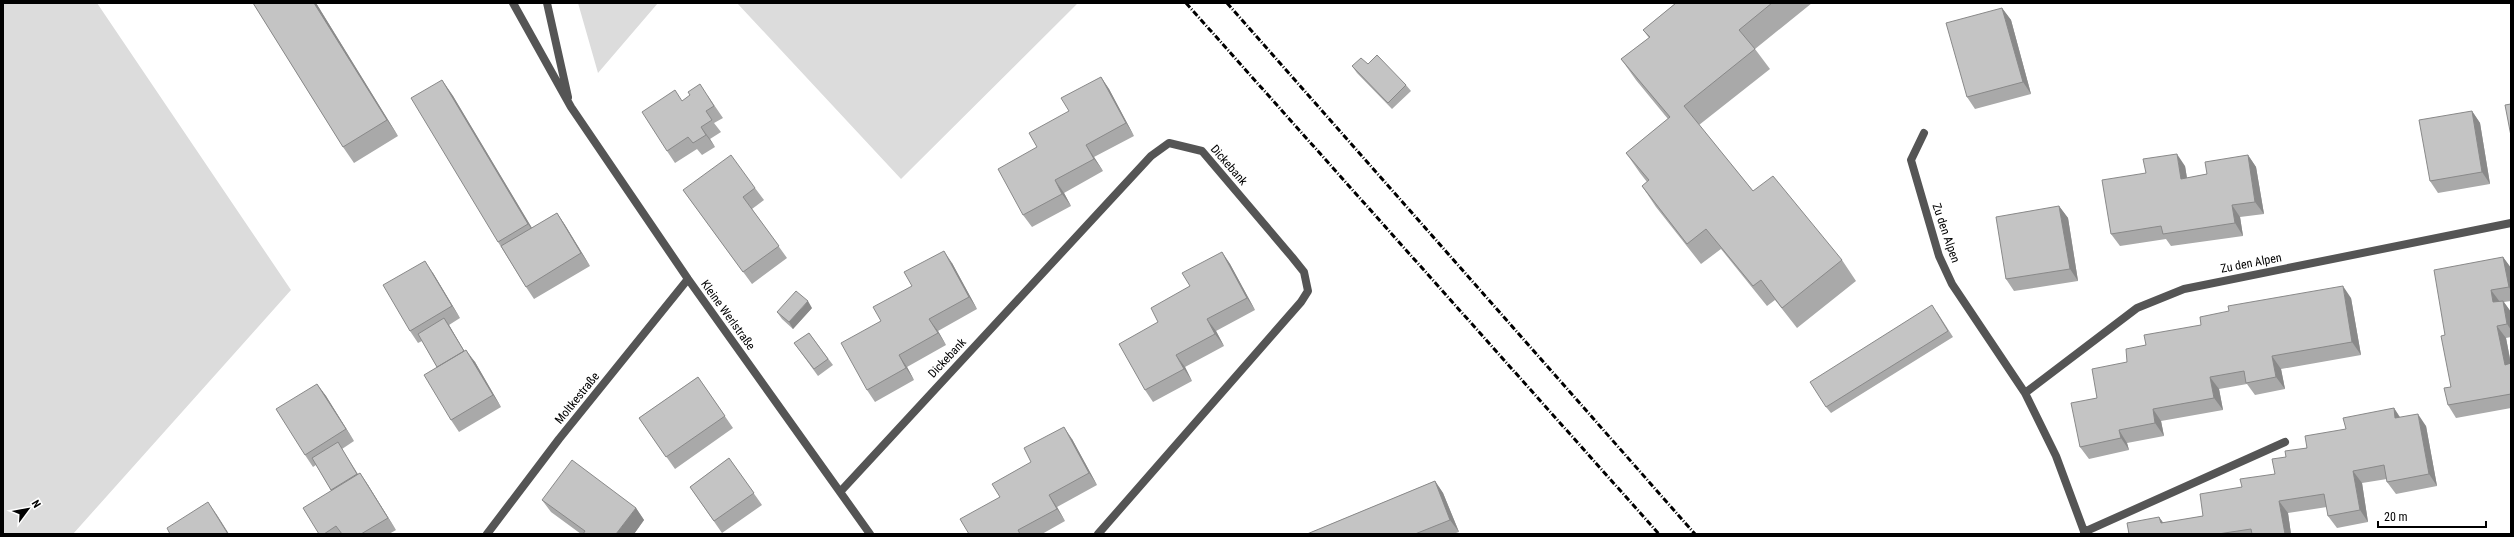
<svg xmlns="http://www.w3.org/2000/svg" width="2514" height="537" viewBox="0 0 2514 537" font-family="'Roboto Condensed',sans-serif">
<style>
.green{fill:#dcdcdc}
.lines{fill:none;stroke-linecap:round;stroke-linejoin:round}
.street{stroke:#555;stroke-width:8}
.rail{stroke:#000;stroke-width:3;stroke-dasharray:6 2 1 2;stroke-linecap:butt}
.wall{fill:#a9a9a9}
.shaded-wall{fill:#898989}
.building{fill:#c4c4c4;stroke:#898989}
.labels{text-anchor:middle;stroke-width:3;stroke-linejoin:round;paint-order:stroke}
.street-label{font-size:12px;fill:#000;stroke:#fff}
</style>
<rect width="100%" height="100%" fill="#fff"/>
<path class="green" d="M3 3H97L291 290 73 534H3Z
M578 3H658L598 73Z
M737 3H1078L901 179Z"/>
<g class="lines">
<path class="street" d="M513 3 571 107 688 279 870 534
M547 3 568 97
M1924 133 1911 160 1939 256 1952 284 2025 393
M840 492 1151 156 1169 143 1202 151 1292 257 1304 272 1308 291 1301 302 1098 534
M2084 532 2285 442
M487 534 559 439 688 279
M2085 534 2056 456 2025 393 2137 308 2184 289 2511 223"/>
<path class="rail" d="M1186 3 1659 534
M1227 3 1695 534"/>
</g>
<path class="wall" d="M253 3H316L398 136 354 163 343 147Z
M1676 3H1812L1755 49 1770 69 1699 125 1753 191 1842 260 1856 281 1797 328 1775 300 1767 306 1721 249 1701 264 1656 207 1642 186 1647 182 1640 173 1626 153 1668 119 1636 80 1621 59 1649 38 1643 30Z
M2002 8 2011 20 2031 94 1975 109 1967 97Z
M1368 64 1406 85 1411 91 1392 109 1357 73 1352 66Z
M1101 77 1109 89 1134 136 1094 157 1103 171 1064 193 1071 206 1032 227 1023 215 1069 111Z
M442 80 453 96 532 228 557 213 565 225 590 266 534 299 526 287 498 242Z
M708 96 723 118 714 123 721 132 710 139 715 147 702 155 697 149 675 163 667 151Z
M2472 111 2480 123 2490 184 2438 193 2430 181Z
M2248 155 2256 167 2264 214 2240 217 2243 236 2171 246 2166 239 2120 246 2111 234 2146 173 2185 166 2187 178 2207 174Z
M755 188 764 200 752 209 787 258 752 284 683 190Z
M2059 206 2068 218 2078 281 2014 291 2006 279Z
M1222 252 1230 264 1255 310 1216 331 1224 346 1185 367 1192 381 1153 402 1145 390 1190 286Z
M2503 257 2511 268V301L2504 302 2511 312V337L2506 338 2511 363V408L2456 418 2448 405 2451 387 2445 335Z
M952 263 977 309 938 331 946 345 907 367 914 380 875 402 867 390Z
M433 273 460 318 449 325 464 351 475 362 501 407 459 432 451 420 437 367 422 341 418 343 410 331Z
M2351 298 2361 355 2281 369 2285 389 2255 395 2247 384 2219 389 2223 410 2161 421 2164 436 2127 443 2129 450 2089 459 2080 447 2097 398 2127 362 2201 325Z
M812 308 793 329 782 319 777 312Z
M1937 312 1953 337 1831 413 1826 407Z
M809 333 833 365 818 376 794 343Z
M698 377 733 428 675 469 639 418Z
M317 384 326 396 354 441 342 449 358 474 360 473 368 485 396 530 389 534H319L331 490 316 465 313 467 305 455Z
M2394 408 2400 417 2426 426 2437 486 2396 494 2387 482V479L2362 483 2368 522 2337 528 2328 516 2327 507 2288 513 2291 534H2129L2159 517 2163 523 2203 516 2242 487 2275 474 2286 457Z
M1072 439 1097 485 1057 507 1065 521 1042 534H969L1000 497Z
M729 458 762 505 722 533 690 487Z
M1435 481 1443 493 1459 532 1453 534H1307Z
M542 500 636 508 644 520 634 534H581L551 512Z"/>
<path class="shaded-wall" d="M314 3H316L398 136 387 120Z
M2002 8 2011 20 2031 94 2023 82Z
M1101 77 1109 89 1134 136 1126 123Z
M442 80 453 96 539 240 528 224Z
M2472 111 2480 123 2490 184 2482 172Z
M701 127 710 139 715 147 706 135Z
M1086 145 1094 157 1103 171 1094 159Z
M2177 154 2185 166 2189 191 2181 179Z
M2248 155 2256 167 2264 214 2255 202Z
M1055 180 1064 193 1071 206 1062 194Z
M2232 205 2240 217 2243 236 2235 223Z
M2059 206 2068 218 2078 281 2070 269Z
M557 213 565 225 590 266 581 253Z
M944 251 952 263 977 309 969 297Z
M1222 252 1230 264 1255 310 1247 298Z
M2503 257 2511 268V291L2509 287Z
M425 261 433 273 460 318 452 306Z
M2343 286 2351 298 2361 355 2352 342Z
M2491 290 2500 302H2493Z
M808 301 812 308 793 329 789 322Z
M2503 301 2511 312V330L2507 324Z
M444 318 449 325 472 364 467 357Z
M929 319 938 331 946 345 938 333Z
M1207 319 1216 331 1224 346 1215 334Z
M2497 326 2506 338 2511 365H2505Z
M466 350 475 362 501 407 493 395Z
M899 355 907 367 914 380 906 368Z
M1176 355 1185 367 1192 381 1184 369Z
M2272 356 2281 369 2285 389 2276 377Z
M2210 377 2219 389 2223 410 2214 398Z
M317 384 326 396 354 441 346 429Z
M2394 408 2402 421 2395 418Z
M2153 409 2161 421 2164 436 2155 423Z
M2418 414 2426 426 2437 486 2429 474Z
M1064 427 1072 439 1097 485 1089 473Z
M2119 430 2127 443 2129 450 2121 438Z
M2353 471 2362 483 2368 522 2360 510Z
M360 473 368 485 396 530 388 518Z
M1435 481 1443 493 1459 532 1450 520Z
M1049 495 1057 507 1065 521 1057 509Z
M2279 501 2288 513 2291 534H2285Z
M208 502 217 515 229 534H228Z
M636 508 644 520 634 534H616Z
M2159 517 2168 529 2161 523Z"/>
<path class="building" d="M253 3H314L387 120 343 147Z
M1676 3H1772L1739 30 1755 49 1684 106 1753 191 1773 176 1842 260 1782 308 1761 280 1753 286 1706 229 1687 244 1642 186 1649 180 1626 153 1670 117 1621 59 1650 37 1643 30Z
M2002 8 2023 82 1967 97 1946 23Z
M1377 55 1406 85 1388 103 1352 66 1361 58 1368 64Z
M1101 77 1126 123 1086 145 1094 159 1055 180 1062 194 1023 215 998 169 1037 147 1029 133 1069 111 1061 98Z
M442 80 528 224 498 242 411 98Z
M700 84 714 106 706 111 712 120 701 127 706 135 693 143 688 137 667 151 642 112 675 90 682 101 690 95 688 92Z
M2511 104V136L2505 105Z
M2472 111 2482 172 2430 181 2419 120Z
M2177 154 2181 179 2207 174 2205 162 2248 155 2255 202 2232 205 2235 223 2163 234 2161 226 2111 234 2102 180 2146 173 2143 159Z
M731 155 755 188 743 197 779 246 743 272 683 190Z
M2059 206 2070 269 2006 279 1996 217Z
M557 213 581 253 526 287 501 246Z
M944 251 969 297 929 319 938 333 899 355 906 368 867 390 841 343 881 321 873 307 912 286 904 272Z
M1222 252 1247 298 1207 319 1215 334 1176 355 1184 369 1145 390 1119 344 1158 322 1151 308 1190 286 1182 273Z
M2503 257 2509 287 2491 290 2493 302 2503 301 2507 324 2497 326 2505 365 2511 363V394L2448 405 2444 388 2451 387 2441 336 2445 335 2434 270Z
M425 261 452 306 410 331 383 285Z
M2343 286 2352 342 2272 356 2276 377 2246 383 2244 371 2210 377 2214 398 2153 409 2155 423 2119 430 2121 438 2080 447 2071 403 2097 398 2092 369 2127 362 2126 349 2146 345 2144 335 2201 325 2200 317 2229 311 2228 306Z
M796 291 808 301 789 322 777 312Z
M1932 305 1948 331 1826 407 1810 382Z
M444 318 464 351 437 367 418 334Z
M809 333 828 359 814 369 794 343Z
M466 350 493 395 451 420 424 375Z
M698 377 725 416 666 457 639 418Z
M317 384 346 429 305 455 276 409Z
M2394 408 2395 418 2418 414 2429 474 2387 482 2384 465 2353 471 2360 510 2328 516 2324 494 2279 501 2285 534H2252L2251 529 2218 534H2129L2127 523 2159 517 2161 523 2203 516 2200 494 2242 487 2240 479 2275 474 2272 459 2286 457 2285 451 2307 448 2305 436 2346 429 2343 418Z
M1064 427 1089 473 1049 495 1057 509 1018 530 1020 534H969L960 519 1000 497 992 484 1031 462 1024 448Z
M338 442 357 474 331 490 312 458Z
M729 458 754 493 714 521 690 487Z
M572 460 636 508 616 534H583L585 531 542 500Z
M360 473 388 518 361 534H342L336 526 324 534H319L303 508Z
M1435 481 1450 520 1415 534H1307Z
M208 502 228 534H170L167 528Z"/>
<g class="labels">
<g class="street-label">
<text transform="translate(1229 165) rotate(49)" y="4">Dickebank</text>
<text transform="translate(1946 233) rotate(71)" y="4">Zu den Alpen</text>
<text transform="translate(2251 263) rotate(-11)" y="4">Zu den Alpen</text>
<text transform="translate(728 315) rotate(54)" y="4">Kleine Werlstraße</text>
<text transform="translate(947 358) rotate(-47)" y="4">Dickebank</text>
<text transform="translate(577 398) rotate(-51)" y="4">Moltkestraße</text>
</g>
</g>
<rect width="2514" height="537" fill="none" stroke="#000000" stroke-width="8"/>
<g transform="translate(28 509) rotate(58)" stroke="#ffffff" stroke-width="3" paint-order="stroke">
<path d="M0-3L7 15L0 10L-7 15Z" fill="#000000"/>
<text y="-6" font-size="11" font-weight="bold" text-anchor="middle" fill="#000000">N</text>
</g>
<path d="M2378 521v6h108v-6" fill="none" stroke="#000000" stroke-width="2"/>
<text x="2384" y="521" font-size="12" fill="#000000" stroke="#ffffff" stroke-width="3" paint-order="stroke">20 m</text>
</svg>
